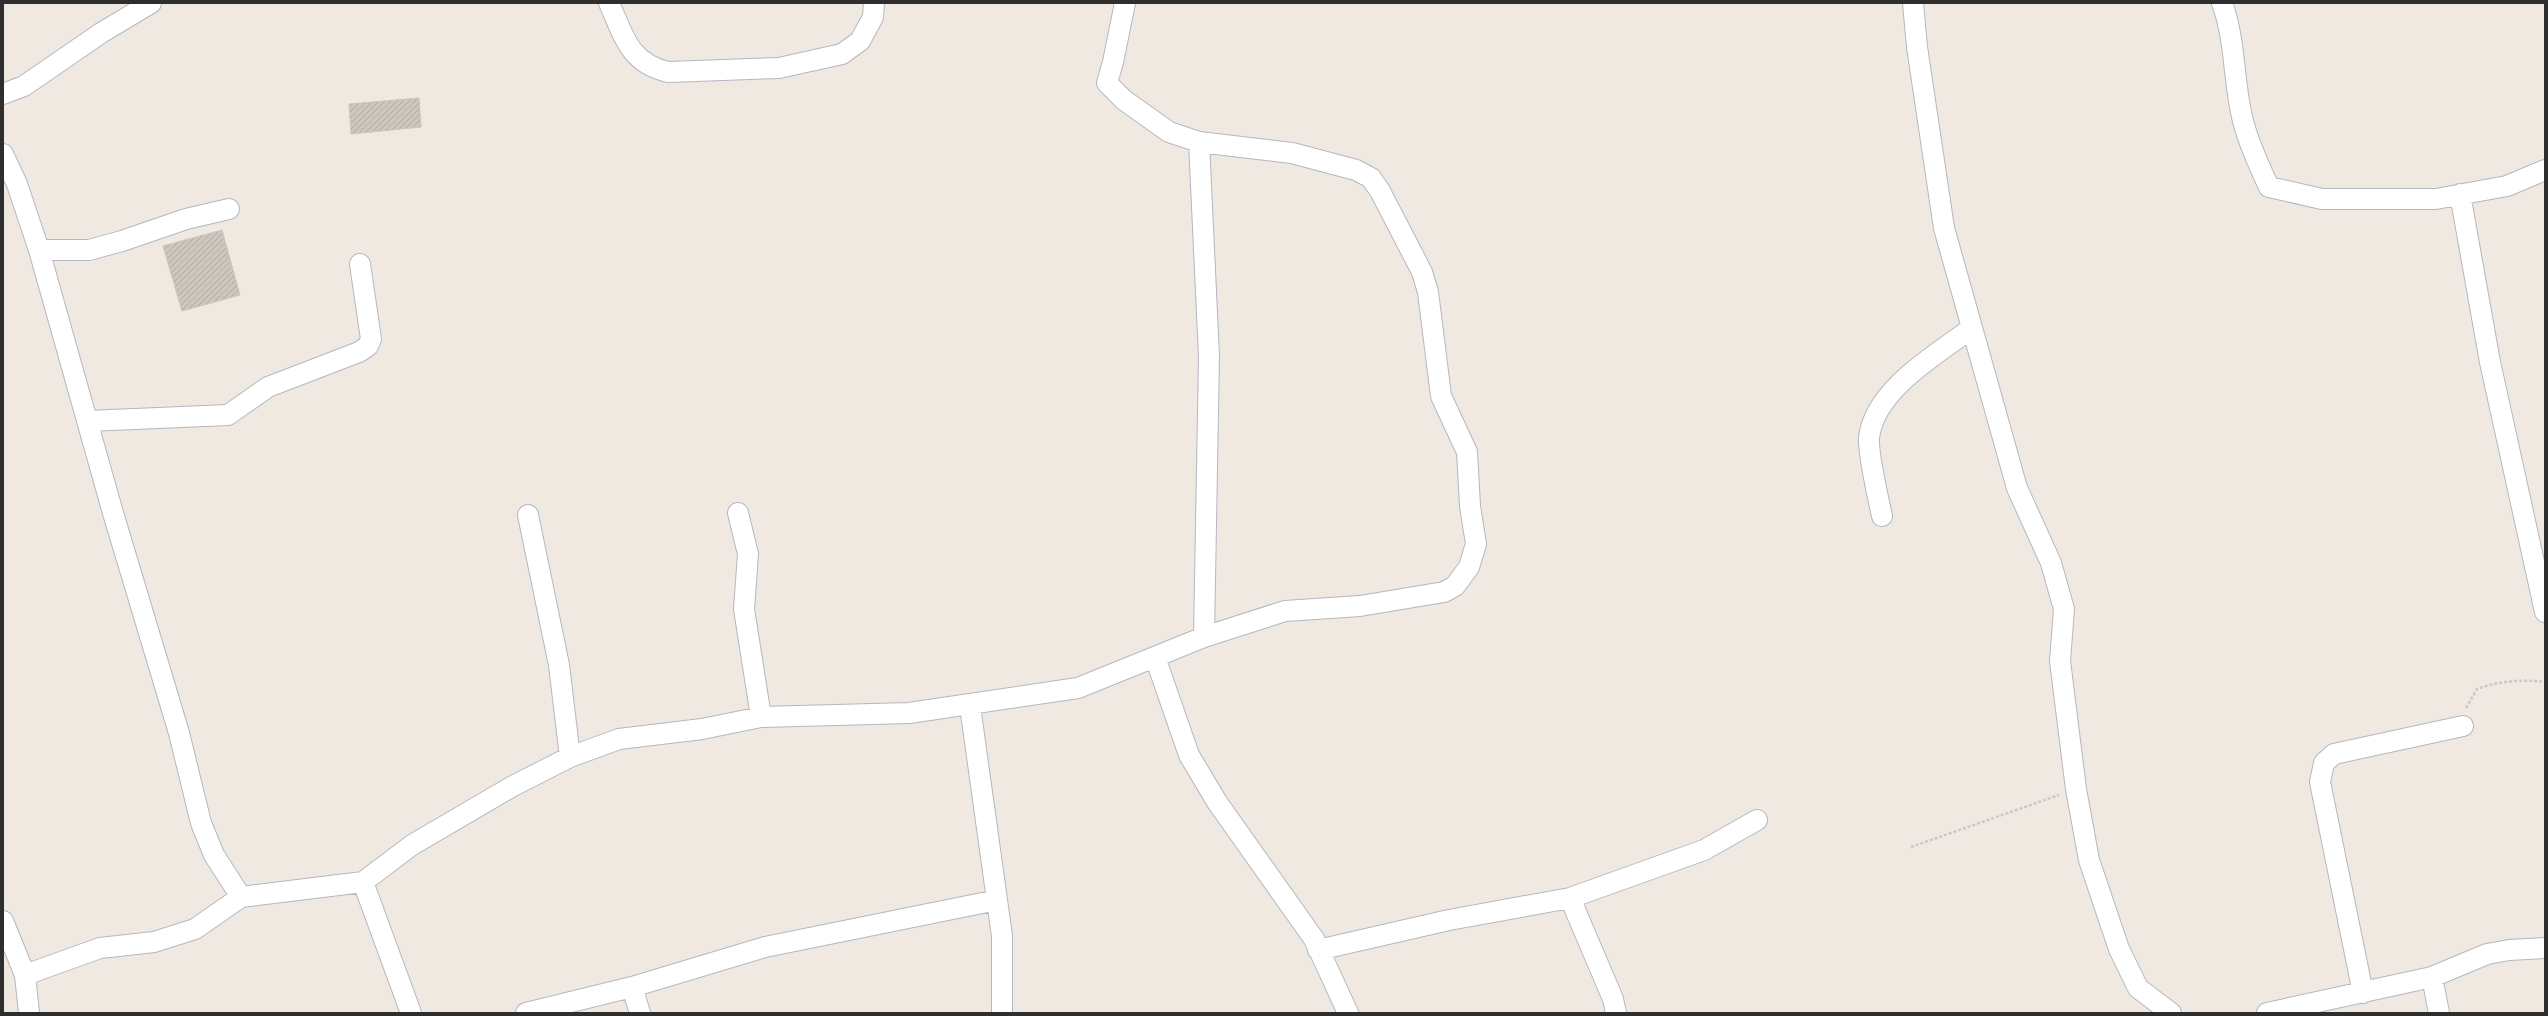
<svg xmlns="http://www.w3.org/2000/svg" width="2548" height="1016" viewBox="0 0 2548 1016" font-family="'Roboto Condensed',sans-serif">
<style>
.building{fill:url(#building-hatch);stroke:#cbc5ba}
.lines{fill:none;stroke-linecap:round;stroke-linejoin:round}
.minor-casing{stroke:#b4b7c1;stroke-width:22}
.path{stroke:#c9c9c9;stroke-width:2.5;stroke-dasharray:3 2;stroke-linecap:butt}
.minor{stroke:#fff;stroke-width:20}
</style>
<defs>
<pattern id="building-hatch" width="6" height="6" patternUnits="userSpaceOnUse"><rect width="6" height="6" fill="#cbc7bf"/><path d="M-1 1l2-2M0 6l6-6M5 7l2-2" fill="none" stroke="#afaba4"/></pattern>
</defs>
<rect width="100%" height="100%" fill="#efe9e1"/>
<path class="building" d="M419 98 421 127 351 134 349 104Z
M222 230 240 295 182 311 163 246Z"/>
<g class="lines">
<defs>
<path id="minor" d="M609 3C624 36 629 63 668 72L779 68 842 54 860 41 873 17 874 3
M1913 3 1917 47 1944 228 2017 488 2051 563 2064 609 2060 661 2076 789 2089 860 2119 949 2138 988 2171 1013
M2222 3C2236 41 2233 82 2243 121 2249 144 2259 166 2269 187L2322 199H2436L2507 186 2545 170
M3 94 24 86 101 33 151 3
M1199 142 1209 356 1204 637
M3 154 17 184 39 250 113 513 179 733 201 823 214 855 241 897
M2460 194 2490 362 2545 612
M39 250H89L122 241 186 219 229 209
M88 421 228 415 268 387 359 352 368 346 371 339 360 264
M738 513 748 554 744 609 761 717
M528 515 559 665 570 757
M1882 516C1878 497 1868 455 1869 438 1874 390 1937 354 1972 328
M1155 657 1189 755 1217 802 1314 939 1348 1013
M970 706 1002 936V1013
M363 882 411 1013
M1570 898 1613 999 1616 1013
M3 921 25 975
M1318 950 1449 920 1570 898 1704 850 1757 820
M2432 977 2439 1013
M632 987 640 1013
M2363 993 2320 782 2324 763 2334 754 2463 726
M29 1013 25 975 100 948 154 942 195 929 241 897 363 882 412 845 513 786 570 757 619 739 702 729 761 717 909 713 1078 688 1204 637 1285 611 1360 606 1444 592 1455 586 1469 567 1476 544 1470 506 1467 452 1441 396 1428 292 1422 272 1380 191 1371 178 1356 170 1292 153 1199 142 1169 132 1124 100 1107 83 1113 62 1125 3
M526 1013 632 987 765 947 997 900
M2267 1013 2432 977 2487 954 2509 950 2545 948"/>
</defs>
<use href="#minor" class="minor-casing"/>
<path class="path" d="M2466 708 2477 689C2499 681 2522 679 2545 682
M1911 847 2059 795"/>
<use href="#minor" class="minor"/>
</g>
<rect width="2548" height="1016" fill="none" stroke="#2e2e2e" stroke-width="8"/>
</svg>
